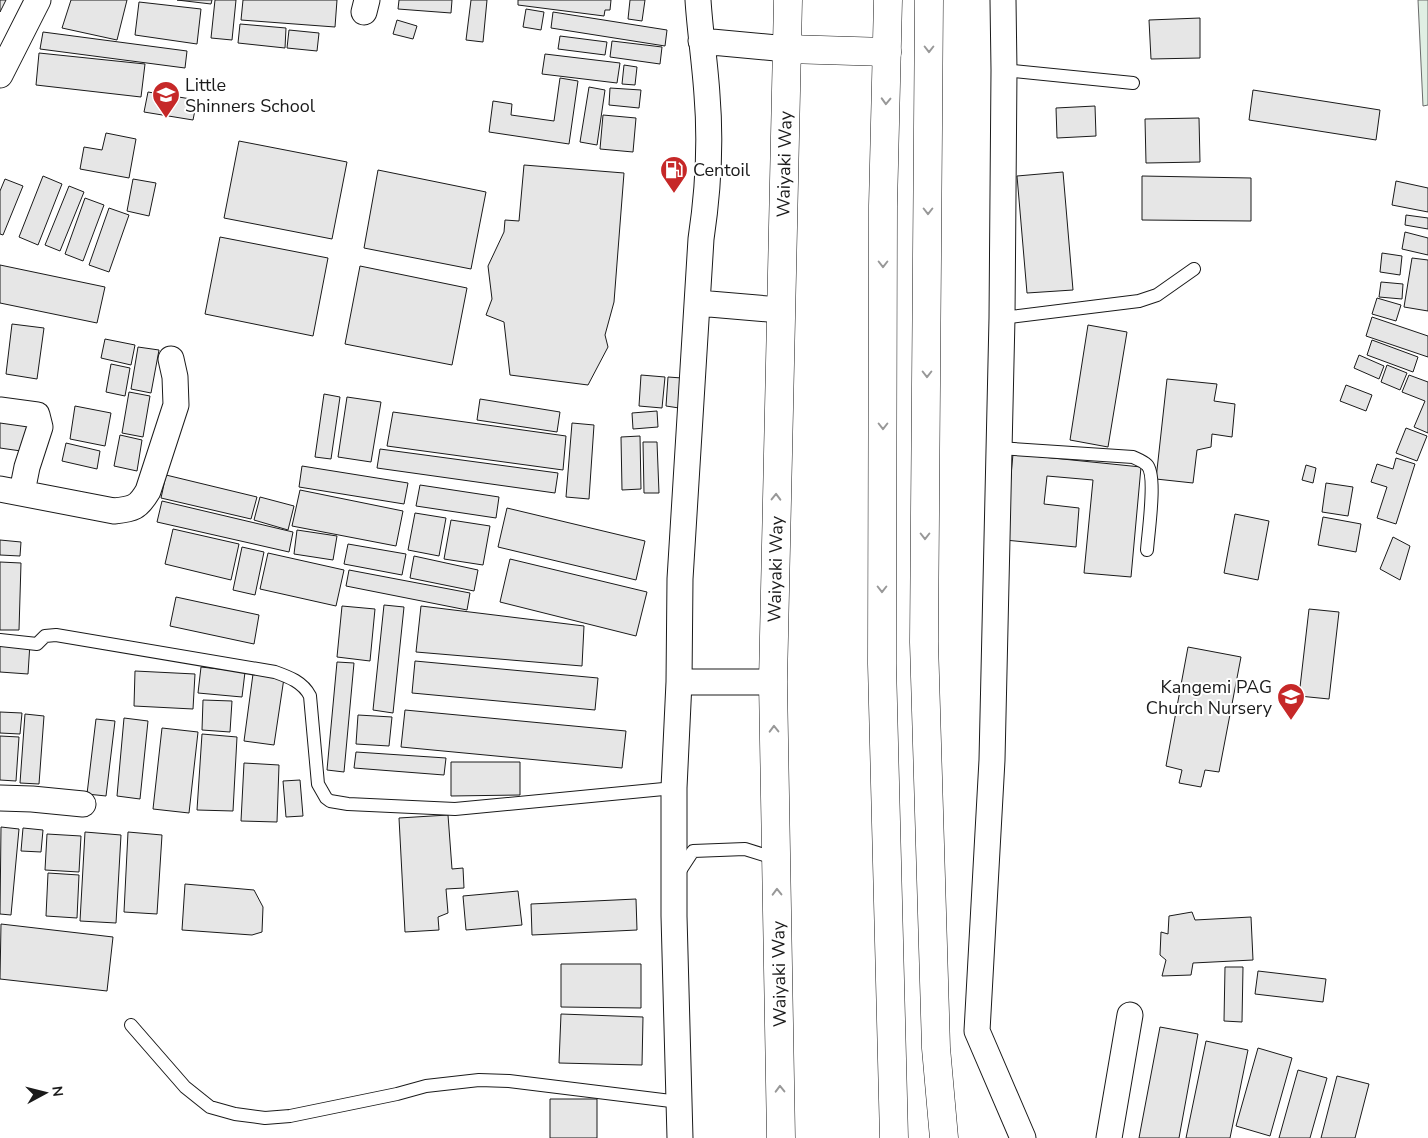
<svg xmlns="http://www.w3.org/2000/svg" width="1428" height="1138" viewBox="0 0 1428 1138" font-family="'Nunito Sans',sans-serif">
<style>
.green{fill:#e0efe3;stroke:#6a6a6a}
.building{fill:#e6e6e6;stroke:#1a1a1a}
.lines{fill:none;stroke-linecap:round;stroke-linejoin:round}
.lane-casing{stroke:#1a1a1a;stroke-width:14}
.street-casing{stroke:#1a1a1a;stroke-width:27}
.highway-casing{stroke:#1a1a1a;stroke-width:29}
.lane{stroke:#fff;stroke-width:12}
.street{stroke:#fff;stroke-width:25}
.highway{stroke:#fff;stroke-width:28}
.oneway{stroke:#989898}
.labels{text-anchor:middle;stroke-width:4;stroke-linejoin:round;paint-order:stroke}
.poi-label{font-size:18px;fill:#1a1a1a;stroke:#fff;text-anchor:start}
.street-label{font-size:18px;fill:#1a1a1a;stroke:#fff}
</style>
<rect width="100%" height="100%" fill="#fff"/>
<path class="green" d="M1418 0H1428V105L1423 106Z"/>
<path class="building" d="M0 0H6L0 12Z
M71 0H127L117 40 62 28Z
M177 0H212L211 4Z
M215 0H236L232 40 211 38Z
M243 0H337L335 27 241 20Z
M399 0H452L451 13 398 9Z
M471 0H487L483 42 466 40Z
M518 0H611L610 10H605L604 16 518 5Z
M630 0H645L642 21 628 19Z
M139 2 201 9 197 44 135 35Z
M526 9 544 12 541 30 523 27Z
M553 12 667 30 665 46 551 28Z
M1200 18V58L1151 59 1149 20Z
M397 20 417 26 413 39 393 34Z
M240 24 286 28 285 48 238 43Z
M289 30 319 33 317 51 287 48Z
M43 32 187 51 185 68 40 49Z
M560 36 607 42 605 55 558 49Z
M612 41 662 47 660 64 610 57Z
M39 53 145 64 141 97 36 85Z
M545 54 620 63 617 83 542 74Z
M624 65 637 67 635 85 622 84Z
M560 78 578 81 569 144 489 132 493 101 512 104 511 115 554 121Z
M589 87 605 90 597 145 580 142Z
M610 88 641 90 639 108 609 105Z
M1253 90 1380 110 1376 140 1249 120Z
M148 92 197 100 193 120 144 112Z
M1095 106 1096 136 1057 138 1056 108Z
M603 115 636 118 633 152 600 149Z
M1199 118 1200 162 1146 163 1145 119Z
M106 133 136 139 129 178 80 169 84 147 102 150Z
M239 141 347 162 332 239 224 218Z
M524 165 624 173 614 302 605 335 608 347 588 385 510 375 504 322 486 315 492 299 488 266 504 232 505 220 519 221Z
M378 170 486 192 471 269 364 248Z
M1063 172 1073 290 1027 293 1017 176Z
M43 176 62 184 38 245 19 237Z
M1142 176 1251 178V221L1142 220Z
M5 179 23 186 3 235 0 234V191Z
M133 179 156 183 149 216 127 211Z
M1396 181 1428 188V212L1392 205Z
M69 186 84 192 60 251 45 245Z
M85 198 104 205 83 261 65 254Z
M109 208 129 215 109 272 89 265Z
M1406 215 1428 218V229L1405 225Z
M1405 232 1428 238V255L1402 249Z
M220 237 328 258 313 336 205 314Z
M1382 253 1402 256 1400 275 1380 272Z
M1412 258 1428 260V311L1404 307Z
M0 265 105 287 97 323 0 303Z
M360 266 467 288 452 365 345 344Z
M1381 282 1403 284 1402 299 1379 297Z
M1377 298 1401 305 1396 321 1372 314Z
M1372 317 1428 336V357L1366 336Z
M12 324 44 328 37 379 6 374Z
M1088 325 1127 332 1108 447 1070 440Z
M105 339 135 345 131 365 101 358Z
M1372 340 1418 357 1413 372 1367 355Z
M138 347 159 350 151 393 131 389Z
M1359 355 1384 366 1379 379 1354 368Z
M111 364 130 368 125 396 106 392Z
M1387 365 1407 373 1400 390 1381 382Z
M641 375 665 377 662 408 639 406Z
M1409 375 1428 382V433L1414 427 1425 401 1402 392Z
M668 377 682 378 679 408 666 406Z
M1167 379 1217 384 1214 401 1235 404 1232 437 1212 434 1211 447 1197 450 1193 483 1156 479Z
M1346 385 1372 395 1366 411 1340 401Z
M129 392 150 396 143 437 122 433Z
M324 394 340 397 331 459 315 457Z
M347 397 381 402 371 462 338 457Z
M480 399 560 412 557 432 477 420Z
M75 406 111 413 105 446 70 439Z
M657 411 658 427 633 429 632 413Z
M393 412 566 436 563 470 387 446Z
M0 414 33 419 28 452 0 448Z
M572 423 594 425 589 499 566 497Z
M1406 428 1427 436 1417 461 1396 453Z
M120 435 142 440 137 471 114 466Z
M640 436 641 489 622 490 621 437Z
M643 442H657L659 493H644Z
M66 443 100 451 97 469 62 461Z
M380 449 558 473 555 493 377 468Z
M1013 454 1141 467 1131 577 1084 573 1093 480 1047 476 1044 504 1079 508 1076 547 1005 540Z
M1396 458 1415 464 1396 524 1377 518 1387 487 1371 482 1377 464 1393 469Z
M1306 465 1316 468 1313 483 1302 480Z
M302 466 408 483 404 504 299 487Z
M166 475 257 497 251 519 161 498Z
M1326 483 1353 487 1348 516 1322 512Z
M420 485 499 497 496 518 416 506Z
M300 490 403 511 396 546 292 526Z
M260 497 294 506 288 530 254 520Z
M162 501 293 532 289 552 157 522Z
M507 508 645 541 636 580 498 547Z
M415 513 446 518 439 556 408 550Z
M1235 514 1269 521 1258 580 1224 573Z
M1323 517 1361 524 1356 552 1318 545Z
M451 520 490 526 483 565 444 559Z
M173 529 239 544 231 580 165 564Z
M297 530 337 536 333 560 294 554Z
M1393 537 1410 546 1400 580 1380 569Z
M0 540 21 542 20 556 0 555Z
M348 544 406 554 402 575 344 564Z
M242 547 264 552 255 595 233 590Z
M268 553 344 570 336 606 260 589Z
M414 556 478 570 474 591 410 578Z
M510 559 647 592 636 636 500 602Z
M0 562 21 563 19 630H0Z
M349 570 470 593 467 610 346 586Z
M176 597 259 615 254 644 170 626Z
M384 605 404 607 393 713 373 710Z
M342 606 375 609 370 661 337 657Z
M421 606 584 626 582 666 416 652Z
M1309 609 1339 612 1329 699 1299 696Z
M0 641 30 643 28 674 0 672Z
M1188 647 1241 657 1219 772 1205 770 1201 787 1179 783 1182 770 1166 766Z
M415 661 598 678 595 710 412 693Z
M337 662 354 663 344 772 327 770Z
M201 667 245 672 242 697 198 693Z
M135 671 195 674 193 709 134 706Z
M253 674 284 678 274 745 244 741Z
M203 700 232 701 230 732 202 730Z
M405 710 626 731 622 768 401 747Z
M0 712 22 713 20 734 0 733Z
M25 714 44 716 39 784 20 783Z
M358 715 392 717 389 746 356 744Z
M124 718 148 721 140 799 117 796Z
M96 719 115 721 106 796 87 794Z
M162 728 198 732 189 813 153 809Z
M202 734 237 737 233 811 197 810Z
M0 736 19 737 16 781 0 780Z
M356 752 446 758 444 775 354 768Z
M451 762H520V795L451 796Z
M244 763 279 765 277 822 241 821Z
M300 780 303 816 286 817 283 781Z
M448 815 452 869 463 868 464 888 446 889 448 913 438 917 439 930 405 932 399 818Z
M1 827 19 829 11 915 0 914Z
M23 828 43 830 41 852 21 851Z
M85 832 121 835 116 923 80 921Z
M128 832 162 835 157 914 124 912Z
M47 834 81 836 79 872 45 870Z
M48 873 79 875 77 918 46 916Z
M185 884 254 890 263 907 262 932 252 935 182 930Z
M518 891 522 925 466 930 463 896Z
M636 899 637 930 532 935 531 904Z
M1192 912 1195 920 1251 917 1253 960 1193 963 1191 975 1162 976 1166 960 1160 955 1161 932 1168 934 1169 916Z
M1 924 113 937 107 991 0 979Z
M561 964H641V1008L561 1007Z
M1225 967H1243L1242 1022 1224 1021Z
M1258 971 1326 979 1323 1002 1255 994Z
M561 1014 643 1017 642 1065 559 1063Z
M1160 1027 1198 1034 1179 1138H1139Z
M1206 1041 1248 1050 1230 1138H1186Z
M1258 1048 1292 1058 1270 1136 1236 1126Z
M1298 1070 1327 1078 1310 1138H1279Z
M1337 1076 1369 1084 1355 1138H1321Z
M550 1099H597V1138H550Z"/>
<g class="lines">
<defs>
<path id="lane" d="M1004 70 1133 83
M1002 318 1139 301 1157 295 1194 269
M998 448 1133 457C1137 459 1143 461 1147 465 1157 475 1148 534 1147 550
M0 640 37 644 45 636 56 635 275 672C289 677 303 682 310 696L318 784 326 798 330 801 348 804 455 809 674 788
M678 874 693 851 745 849 777 859
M131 1025 185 1087 210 1107 235 1114 265 1118 290 1116 397 1094 426 1086 479 1080 509 1081 679 1102"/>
<path id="street" d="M1003 0 1004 70 1002 318 992 760 977 1031 1023 1138
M364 12 367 0
M701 41 787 49
M0 75 38 0
M698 303 780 310
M0 410 37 415 40 427 27 467 22 492
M0 489 114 511C133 509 138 508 148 491L176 405 175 377 171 359
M679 682H773
M0 798 32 799 83 804
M680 1138 674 916V788L679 682 680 579 701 239C708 192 711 143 707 95 705 63 700 32 698 0
M1109 1138 1130 1015"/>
<g id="highway">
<path d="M888 0 883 206 882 664 894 1138"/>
<path d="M929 0 924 642 936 1048 944 1138"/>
<path d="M787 49 887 52"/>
<path id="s1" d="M781 1138 773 682 788 0"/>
</g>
</defs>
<use href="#lane" class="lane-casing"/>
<use href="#street" class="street-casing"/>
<use href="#highway" class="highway-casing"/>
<use href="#lane" class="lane"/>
<use href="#street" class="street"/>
<use href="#highway" class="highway"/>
</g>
<defs><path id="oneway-chevron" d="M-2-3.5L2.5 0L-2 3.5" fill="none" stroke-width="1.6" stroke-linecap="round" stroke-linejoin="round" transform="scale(1.25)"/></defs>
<g class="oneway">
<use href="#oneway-chevron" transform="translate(929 49) rotate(90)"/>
<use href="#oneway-chevron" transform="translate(886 101) rotate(92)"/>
<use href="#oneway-chevron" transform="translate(928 211) rotate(90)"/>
<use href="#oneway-chevron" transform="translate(883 264) rotate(90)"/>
<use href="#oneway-chevron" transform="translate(927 374) rotate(90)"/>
<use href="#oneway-chevron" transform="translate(883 426) rotate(90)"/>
<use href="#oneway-chevron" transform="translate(776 497) rotate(-89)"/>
<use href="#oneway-chevron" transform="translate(925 536) rotate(90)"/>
<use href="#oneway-chevron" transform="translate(882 589) rotate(90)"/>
<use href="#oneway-chevron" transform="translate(774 729) rotate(-91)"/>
<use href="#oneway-chevron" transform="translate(777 892) rotate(-91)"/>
<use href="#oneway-chevron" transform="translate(780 1089) rotate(-91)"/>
</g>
<defs>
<symbol id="school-pin" viewBox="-11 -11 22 30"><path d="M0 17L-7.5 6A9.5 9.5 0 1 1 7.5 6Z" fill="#c62828" stroke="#fff"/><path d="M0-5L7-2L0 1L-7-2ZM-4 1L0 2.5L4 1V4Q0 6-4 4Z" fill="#fff"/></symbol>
<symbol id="fuel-pin" viewBox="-11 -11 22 30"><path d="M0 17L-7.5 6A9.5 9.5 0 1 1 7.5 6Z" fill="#c62828" stroke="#fff"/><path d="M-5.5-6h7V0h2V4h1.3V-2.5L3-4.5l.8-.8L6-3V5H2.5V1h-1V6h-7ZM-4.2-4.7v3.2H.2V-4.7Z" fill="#fff"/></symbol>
</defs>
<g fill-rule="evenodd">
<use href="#school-pin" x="150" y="79" width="32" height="43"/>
<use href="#fuel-pin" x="658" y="154" width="32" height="43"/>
<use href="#school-pin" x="1275" y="681" width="32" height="43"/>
</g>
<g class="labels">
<g class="poi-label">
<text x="185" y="91">Little<tspan x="185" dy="21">Shinners School</tspan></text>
<text x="693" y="176">Centoil</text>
<text x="1272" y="693" text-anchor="end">Kangemi PAG<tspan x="1272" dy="21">Church Nursery</tspan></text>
</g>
<g class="street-label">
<text dy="6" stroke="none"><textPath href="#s1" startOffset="974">Waiyaki Way</textPath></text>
<text dy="6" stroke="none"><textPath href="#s1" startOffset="569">Waiyaki Way</textPath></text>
<text transform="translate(779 974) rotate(-91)" y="6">Waiyaki Way</text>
</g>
</g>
<g transform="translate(45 1093) rotate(83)" stroke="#ffffff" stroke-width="4" paint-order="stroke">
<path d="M0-4L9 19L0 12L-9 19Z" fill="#1a1a1a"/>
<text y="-8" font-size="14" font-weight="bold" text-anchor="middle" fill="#1a1a1a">N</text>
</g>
</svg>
